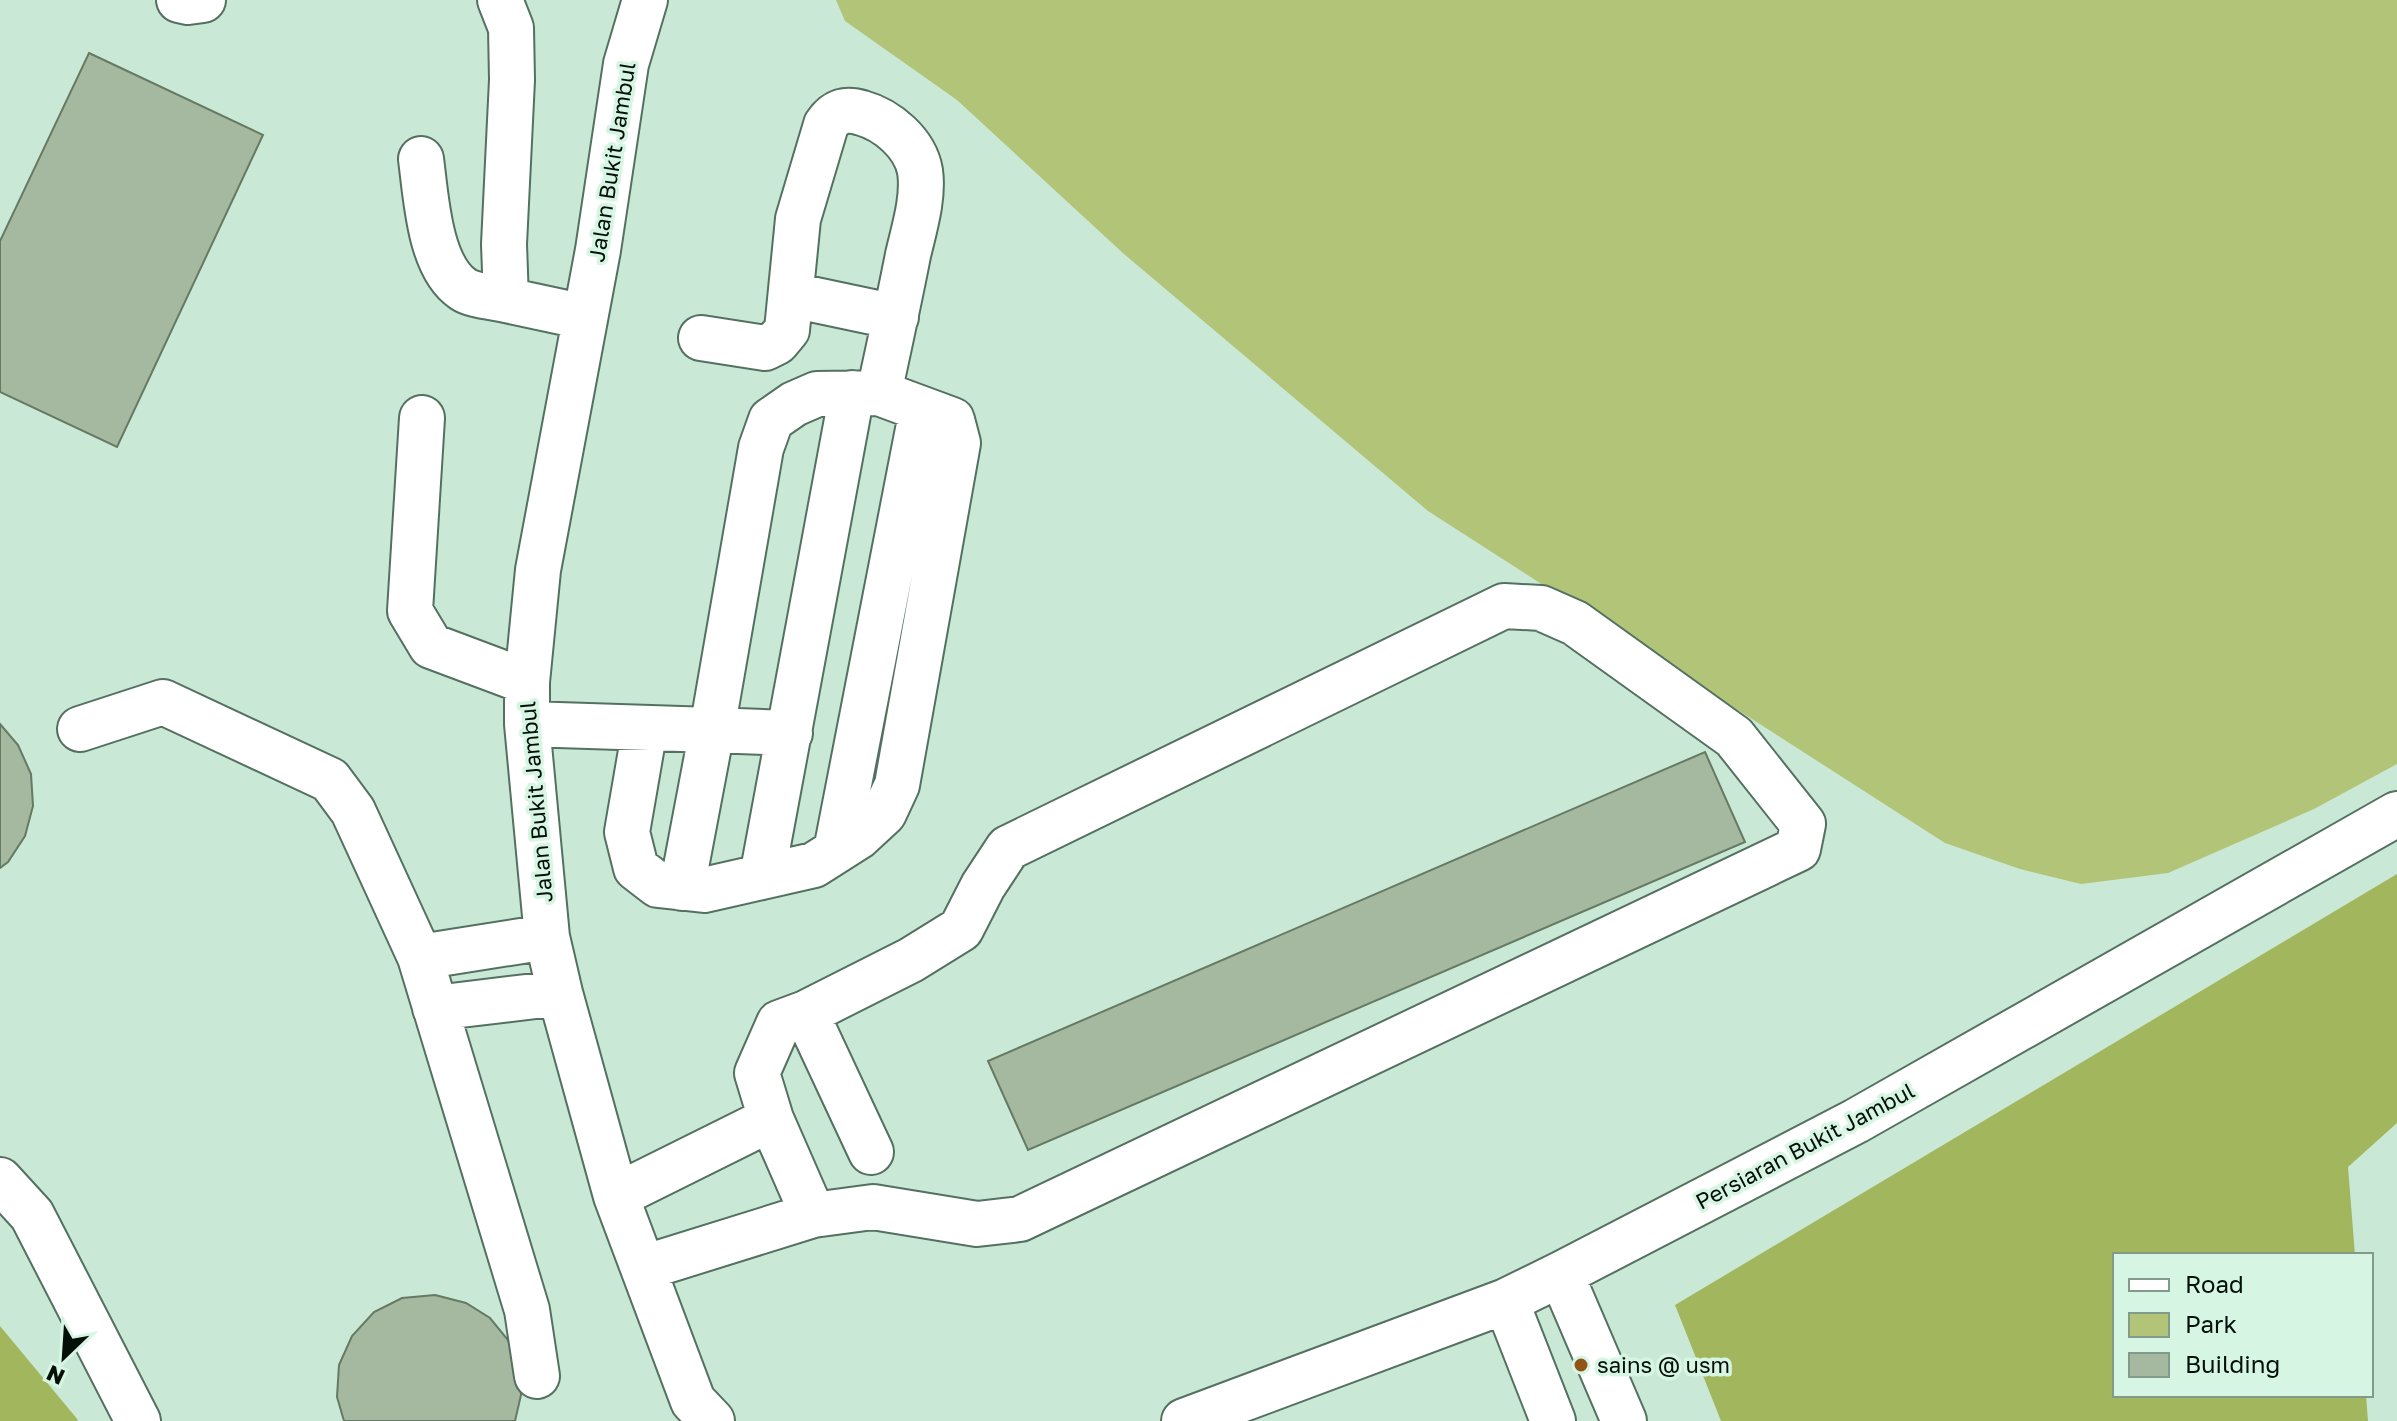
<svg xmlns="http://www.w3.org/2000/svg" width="2397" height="1421" viewBox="0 0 2397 1421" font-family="'Golos Text',sans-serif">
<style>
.green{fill:#b1c477}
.forest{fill:#a2b75d}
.building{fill:#a5b9a0;stroke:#667962;stroke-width:2}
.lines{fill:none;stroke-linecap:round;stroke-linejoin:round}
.minor-casing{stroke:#547060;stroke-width:48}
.major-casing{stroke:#547060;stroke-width:48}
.minor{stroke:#fff;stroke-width:44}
.major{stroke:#fff;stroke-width:44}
.poi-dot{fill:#915516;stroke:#d6f6e3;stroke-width:3}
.labels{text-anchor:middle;stroke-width:7;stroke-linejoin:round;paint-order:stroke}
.street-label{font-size:22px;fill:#050f09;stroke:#d6f6e3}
.poi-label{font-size:22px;fill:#050f09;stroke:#d6f6e3;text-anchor:start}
</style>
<rect width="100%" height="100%" fill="#c9e9d6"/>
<path class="green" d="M836 0H2397V764L2314 809 2168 873 2081 884 2020 869 1945 843 1428 511 1124 254 957 100 845 21Z"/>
<path class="forest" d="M2397 874V1123L2348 1167 2355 1255H2115V1395H2366L2368 1421H1721L1675 1305Z
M0 1326 78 1420 77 1421H0Z"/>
<path class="building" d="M89 53 263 135 117 447 0 392V241Z
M0 724 18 745 31 774 33 806 25 836 8 862 0 868Z
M1705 752 1745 842 1028 1150 988 1061Z
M435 1295 466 1303 490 1318 508 1340 519 1366 521 1395 515 1421H344L337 1397 339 1365 352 1336 374 1312 402 1298Z"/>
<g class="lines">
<defs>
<path id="minor" d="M179 0 188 2 203 0
M500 0 511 28 512 80 504 244 506 300 585 317
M645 0 626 64 598 250 538 570 527 682V724L547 937 560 993 616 1196 693 1401 712 1421
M421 159C426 196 429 266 463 289 473 296 494 297 506 300
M792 295 896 317
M701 338 765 348 777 342 787 330 798 219 826 125C835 111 846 108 862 113 887 120 915 143 920 171 924 198 914 229 908 255 899 301 889 347 879 393
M422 418 410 611 431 646 527 682
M527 724 712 730 761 448 771 420 794 404 817 394 879 393 952 420 958 443 897 785 884 813 858 837 814 865 704 890 658 885 636 868 627 832 645 728
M80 729 163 702 330 780 353 811 420 957 527 1310 537 1376
M836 851 922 409
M762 877 852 393
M682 888 712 730 790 733
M420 957 547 937
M435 1008 560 993
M806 1013 871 1152
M616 1196 771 1119
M643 1268 813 1215 873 1207 977 1224 1020 1219 1798 849 1803 824 1734 737 1575 623 1541 608 1504 606 1008 848 983 886 961 929 911 960 806 1013 779 1023 757 1073 771 1119 813 1215
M1561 1274 1624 1421
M1506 1301 1553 1421
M1184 1421 1506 1301 1561 1274 1856 1121 2397 814"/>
<path id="major" d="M0 1180 32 1215 138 1421"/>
</defs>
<use href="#minor" class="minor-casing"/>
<use href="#major" class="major-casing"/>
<use href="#minor" class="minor"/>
<use href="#major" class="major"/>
</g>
<circle class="poi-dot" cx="1581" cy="1365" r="8"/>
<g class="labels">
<g class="street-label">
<text transform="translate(612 162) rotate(-81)" y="8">Jalan Bukit Jambul</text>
<text transform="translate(536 802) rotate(-95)" y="8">Jalan Bukit Jambul</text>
<text transform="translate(1805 1146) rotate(-28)" y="8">Persiaran Bukit Jambul</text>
</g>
<g class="poi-label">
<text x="1597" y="1373">sains @ usm</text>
</g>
</g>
<rect x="2113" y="1253" width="260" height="144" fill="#d6f6e3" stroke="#829a8c" stroke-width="2"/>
<rect x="2129" y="1279" width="40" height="12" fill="#ffffff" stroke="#829a8c" stroke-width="2"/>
<text x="2185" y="1293" font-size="24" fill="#050f09">Road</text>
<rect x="2129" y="1313" width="40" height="24" fill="#b1c477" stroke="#829a8c" stroke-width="2"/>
<text x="2185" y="1333" font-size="24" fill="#050f09">Park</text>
<rect x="2129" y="1353" width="40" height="24" fill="#a5b9a0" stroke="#829a8c" stroke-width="2"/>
<text x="2185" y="1373" font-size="24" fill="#050f09">Building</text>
<g transform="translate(64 1357) rotate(205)" stroke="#d6f6e3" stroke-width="6" paint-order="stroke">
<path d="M0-6L14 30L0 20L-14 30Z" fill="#050f09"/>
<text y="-12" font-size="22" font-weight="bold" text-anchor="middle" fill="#050f09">N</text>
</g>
</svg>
